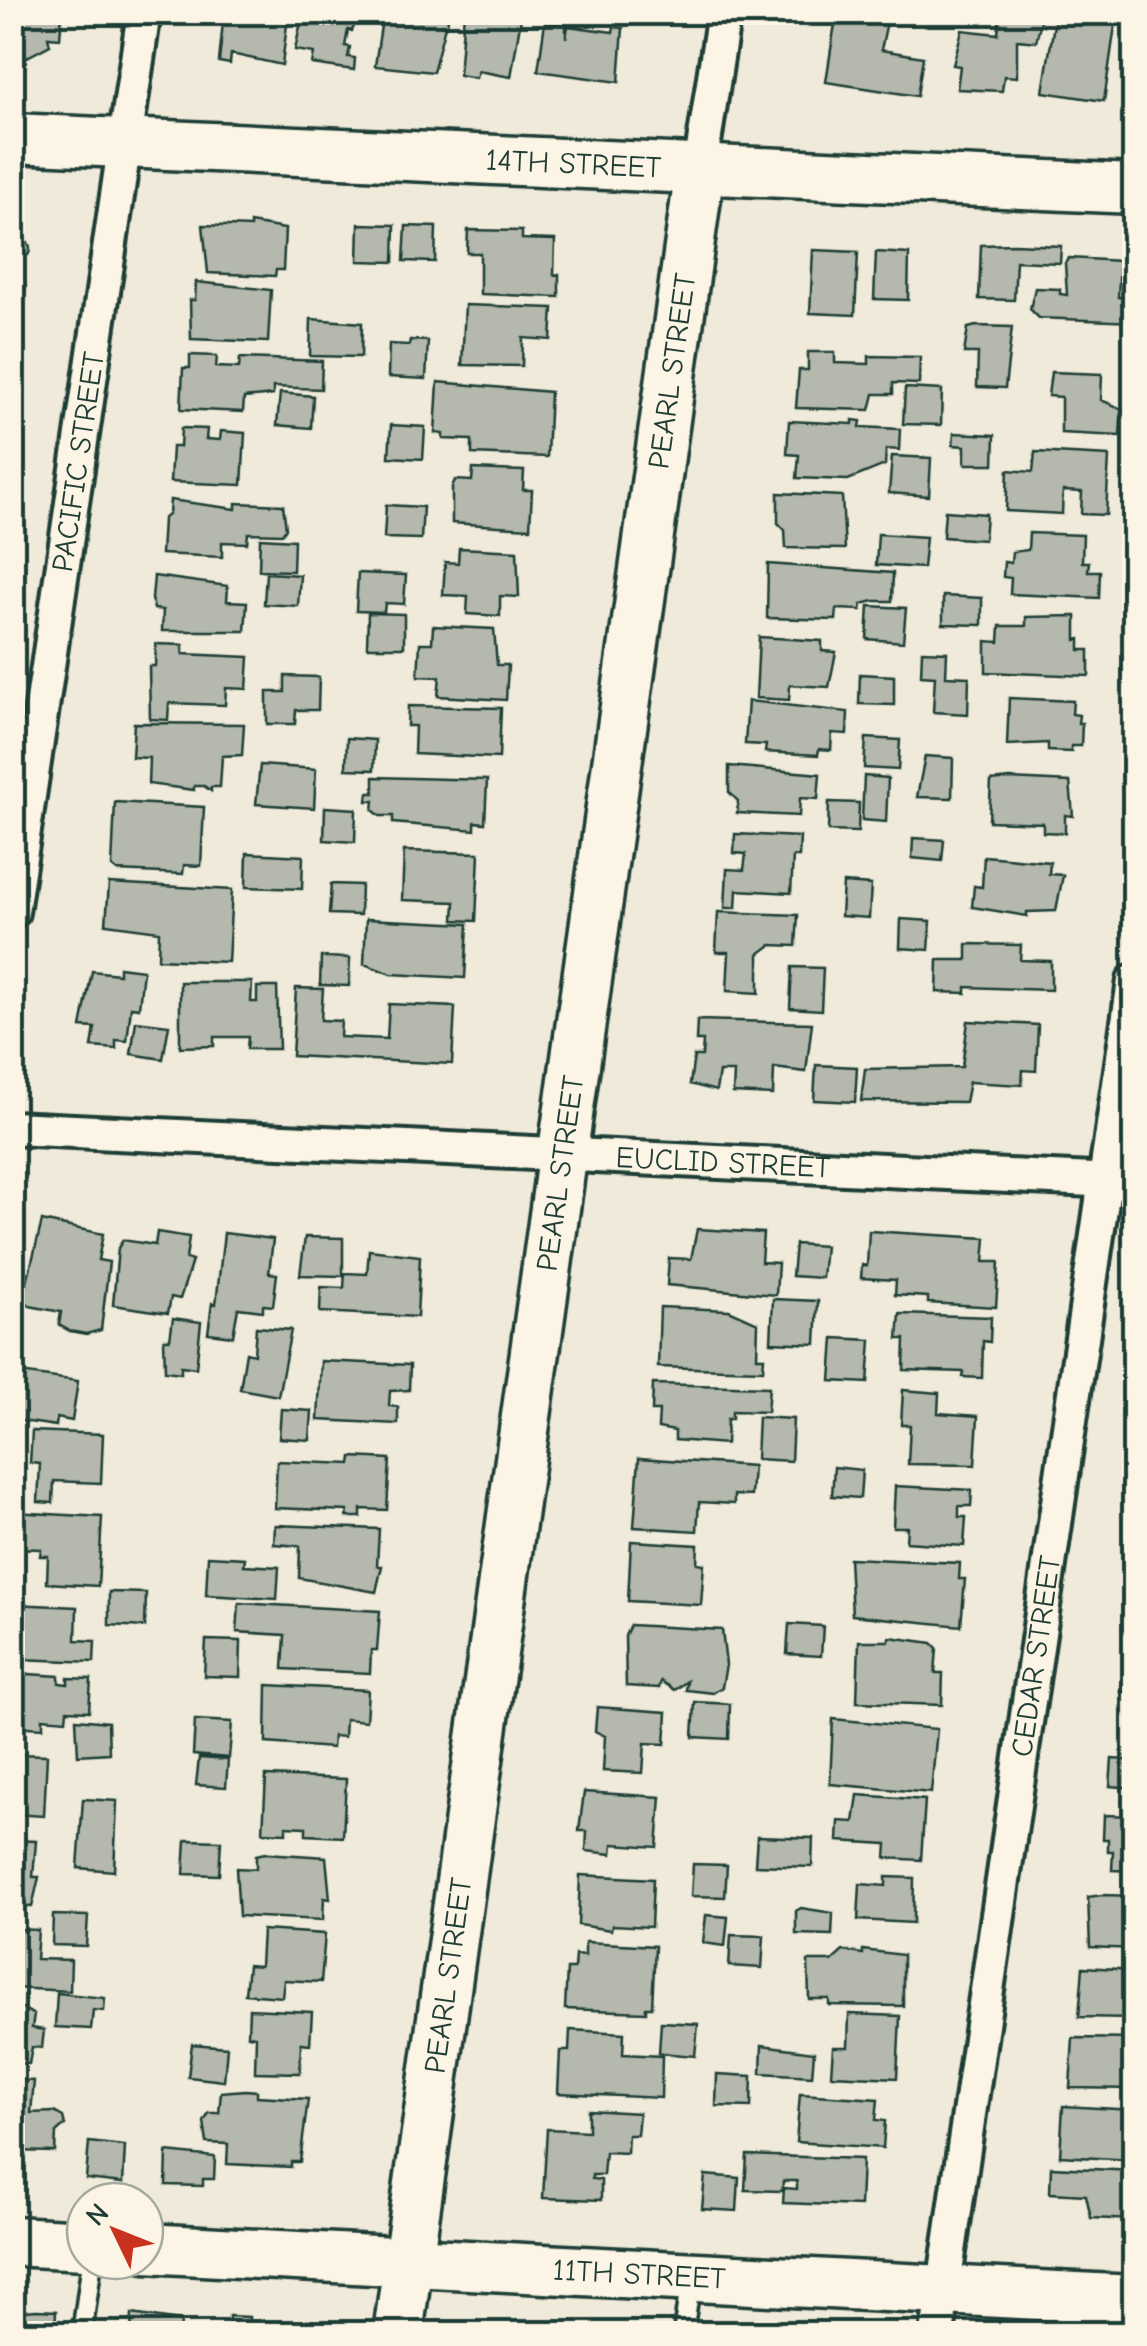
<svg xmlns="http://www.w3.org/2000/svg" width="1147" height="2346" viewBox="0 0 1147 2346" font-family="'Comic Neue',sans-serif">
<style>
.building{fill:#b5b9ad;stroke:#1f3d34;stroke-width:2.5}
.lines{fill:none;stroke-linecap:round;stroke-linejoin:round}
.lane-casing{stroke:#1f3d34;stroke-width:25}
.street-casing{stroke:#1f3d34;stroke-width:40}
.secondary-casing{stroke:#1f3d34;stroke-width:55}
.lane{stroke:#fcf5e5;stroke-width:18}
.street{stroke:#fcf5e5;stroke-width:32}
.secondary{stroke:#fcf5e5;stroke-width:48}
.labels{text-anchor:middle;stroke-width:9;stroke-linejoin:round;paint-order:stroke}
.street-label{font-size:30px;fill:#1f3d34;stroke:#fcf5e5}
</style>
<rect width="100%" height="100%" fill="#efeada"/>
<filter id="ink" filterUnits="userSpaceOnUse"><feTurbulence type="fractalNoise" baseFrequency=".01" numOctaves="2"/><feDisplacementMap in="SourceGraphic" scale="20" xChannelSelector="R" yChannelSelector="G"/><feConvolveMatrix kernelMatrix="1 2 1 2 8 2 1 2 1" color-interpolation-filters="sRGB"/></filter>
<g filter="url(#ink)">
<path class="building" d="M12 12H62L60 38 48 37 50 45 12 65Z
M224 12 288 16 282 65 231 54 230 64 219 62Z
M303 12H355L356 21 352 31 348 30 345 46 350 47 348 57 355 58 354 70 312 64 314 53 295 50Z
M383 12H449L447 25H440L445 26 433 72 375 66Z
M464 12H522L511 77 478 71 476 78 459 75Z
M842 12H889L881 50 923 57 917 96 826 82 836 17 841 18Z
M1020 12H1043L1036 42 1017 40V77L1004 76 1002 91 957 89 960 66 953 65 962 30 998 34 1000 14 1019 17Z
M1056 12H1117L1104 101 1043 92Z
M545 22 566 25V38L568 26 613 32 614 27 623 28 619 82 538 71Z
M1134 33V97L1127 96Z
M250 223 285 229 283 270H276L275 276 208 273 203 225 250 227Z
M359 224 395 225 394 262 358 261Z
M406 226 436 227 435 262 404 261Z
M468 230 522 231V239L555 240 554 275 559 274V297L480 294V253H467Z
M10 249a10 10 0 1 1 20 0a10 10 0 1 1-20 0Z
M1014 244 1061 246 1060 263 1016 261 1014 300 979 299 981 245Z
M813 250 858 252 855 315 810 313Z
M876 252 909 254 908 300 874 299Z
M1069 258 1120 261 1118 297 1134 298V322L1039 318 1030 309 1035 288 1060 289V294L1067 295 1065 263Z
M12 268H18V277L25 284V292L13 299Z
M196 282 271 290 268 342 191 339 190 300H195Z
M465 305 553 308 551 340 523 338 522 366 462 365Z
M311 319 362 323 361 357 310 356Z
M976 326 1012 327 1005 388 977 387 978 353H964L968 328Z
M410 340 428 341 426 379 388 377 389 344 409 345Z
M808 352H835V363L869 364V356L920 357 919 384 893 383V394H874L870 410 796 408 799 370H808Z
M190 355 217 356 216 367 239 368 240 358 322 361 321 389 273 387V395L244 398 243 412 181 409 183 368H190Z
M1051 372 1102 374 1101 400 1122 409 1120 436 1061 433V397L1048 396Z
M438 382 550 392 547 457 472 454V440L443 439V434L435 433Z
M905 388 942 390 941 425 903 424Z
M280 393 313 396 311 428 277 425Z
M853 420 861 421 860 427 900 429 899 450 886 449 885 465 848 480 797 478 799 455 787 454 789 421 853 424Z
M391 425 425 427 423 459 389 457Z
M181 428 207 429 206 439 220 440 221 431 245 433 242 485 170 482 172 447H180Z
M954 433 995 435 994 464H965V446L953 445Z
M1035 452 1109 456 1106 515 1081 514 1082 492 1063 491 1062 514 1006 511 1008 470 1033 472Z
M892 456 931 458 929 496 889 493Z
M473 469 524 471 523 490H532L530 528 452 523V487L455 480 472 481Z
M778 493 842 496 845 549 786 548 785 530 778 523Z
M170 500 236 509V503L283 505 286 528 282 534 248 533 247 543 222 542V557L161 554 163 519 169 514Z
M386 505 423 507 421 539 384 538Z
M945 511 986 514 984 540 943 537Z
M1029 533 1083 535 1082 562H1089L1088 571H1100L1099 598 1010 594 1011 578 1003 577 1004 562 1011 563 1012 552 1028 550Z
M878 534 926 537 923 568 876 565Z
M260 538 294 540 293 571 259 570Z
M459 548 517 551 519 597 500 596V616L467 614 468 596 443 595 445 562 458 563Z
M768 564 893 573 892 601H874L862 604 861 610 837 609 836 620 767 618Z
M266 573 300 575 298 606 264 604Z
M358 573 406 575 404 604 385 603 384 612 356 611Z
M154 576 228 586 227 601 247 602 245 631H162L163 610 154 609 152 599Z
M943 596 982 598V625L943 624Z
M869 606 906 608 903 642 867 639Z
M368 613 404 614V647H367Z
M1076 616V640L1080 639V650H1089V676L986 672V641L999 642 1000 626H1026V617Z
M433 626 494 629 497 665H508L506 700 438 696 440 677 418 676 420 643H432Z
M759 637 822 641V651L836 652 829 687 790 685 789 700 756 698Z
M156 644 183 645V654L249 657 247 689 226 688 225 705 169 703 168 720 150 719 149 666H155Z
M922 651 947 652 946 676 969 677 968 714 933 712 935 676 921 675Z
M860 674 894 676V705L859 704Z
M285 676 319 677 318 710H296L295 724H267V692H285Z
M1009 698 1073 701 1072 714 1079 715 1078 723H1082L1081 746H1071V752L1048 751V743L1007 745Z
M748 701 848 712 847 734 832 733 831 750 819 749 818 755 765 752 766 745 745 744Z
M408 706 501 708 499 758 414 754 415 726H407Z
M134 723 244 724 242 755 222 756 220 787H211V791L204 786H194V790L148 784 149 758 132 757Z
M347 738 375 740 374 770 346 769Z
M866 738 900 740 898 770 864 768Z
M925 756 953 758 952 798 917 797Z
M260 765 316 769 314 808 256 804Z
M729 766 820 774 818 799 800 798 799 816 737 813 738 801 729 792Z
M864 776 888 778 886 822 862 820Z
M374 777 487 780 485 823 475 822V830L393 823V816H380L373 810 374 801H367L368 793H374Z
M1010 779 1070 782 1073 816 1065 815V833L1043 832V823L989 821 991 781Z
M115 802 204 807 201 866 184 865 183 874 117 871 112 867Z
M829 802 859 803 858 832 828 831Z
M325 807 356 809 355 842 324 840Z
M735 834 800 837 799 857H793L791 893 737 890 736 908H725L727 869 744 870 746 854 734 853Z
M913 838 944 840 942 861 912 858Z
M404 851 479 853 476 921 454 920 455 902 402 900Z
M247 853 303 856 302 889 246 887Z
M984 856 1050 862 1049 874 1063 875 1056 911 1027 912V916L972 907 974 886 982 887Z
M109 883 232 890 228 962 158 959 159 931 106 924Z
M843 883 871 885 869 918 841 916Z
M331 884 361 885 360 915 329 914Z
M718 912 798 915 796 946 771 945 759 954V993L727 991 729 952H716Z
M366 919 468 924 465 978 391 974 364 964Z
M901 919 931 921 929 950 900 948Z
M967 944 1021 945 1020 960 1051 961V990L966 987V993L937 992 938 960H967Z
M321 957 350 958 349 986 320 985Z
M119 967 143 970 139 1008 131 1007 127 1041 116 1040V1049L92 1047 95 1028 81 1027 92 971 119 974Z
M792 967 823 968 821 1010 790 1008Z
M180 982H252L251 1002H257V987H277L279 1049H247L248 1037H214V1046L180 1047Z
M296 988 323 989 321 1020 341 1021 340 1037 387 1039 389 1004 455 1007 452 1064 292 1056Z
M697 1020 812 1023 806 1072 774 1068 773 1095 733 1093 734 1072H719L716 1091 690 1084 694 1056H702L703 1041H696Z
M136 1021 169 1025 163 1059 131 1054Z
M968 1021 1038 1025 1036 1071 1023 1070 1022 1085 969 1082 965 1102 861 1101 865 1069 962 1067Z
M816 1065 857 1067 855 1102 814 1100Z
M42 1221 103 1234 98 1260 109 1262 101 1330 86 1334 70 1331 59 1325 61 1312 30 1306 23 1298Z
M697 1229 763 1233 761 1262 778 1263 776 1295 667 1285 669 1258 691 1259Z
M869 1231 986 1238 984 1262H999L996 1307 928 1303V1297L895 1295 896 1280 861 1278 862 1265 867 1266Z
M157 1232 189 1237 186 1259 192 1261 180 1299 171 1297 168 1313 113 1305 118 1248 123 1240 155 1245Z
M224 1233 273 1239 269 1273 277 1274 273 1306 263 1305V1311L238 1308 233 1336 208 1333 212 1303 216 1304Z
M305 1237 343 1238V1276L300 1275Z
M795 1244 825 1246 822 1278 792 1276Z
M369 1250 420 1256 417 1317 320 1312 321 1287 344 1288 345 1273 367 1274Z
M773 1299 818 1301 816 1344 771 1342Z
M660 1307 729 1310 758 1323 757 1357H764L763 1370 658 1367Z
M900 1314 991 1317 990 1342 983 1341 982 1378 963 1377 964 1372 904 1370 905 1339H898Z
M173 1318 201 1322 196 1368 181 1366V1373L165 1371 164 1339H170Z
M256 1327 291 1330 278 1396 240 1389 246 1352 254 1354Z
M834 1338 871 1340 868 1383 831 1381Z
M321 1361 410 1365 409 1390 390 1391 389 1406 398 1407V1424L318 1420Z
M20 1373 78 1381 72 1421 57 1418 56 1426 15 1420Z
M653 1384 769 1387 767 1412 732 1411V1419H727L726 1444 675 1440V1431L658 1428 659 1411H652Z
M903 1390 939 1393 938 1413 978 1416 975 1465 908 1464 910 1425H901Z
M1132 1395 1134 1396V1442L1124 1440Z
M281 1409 312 1411 310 1440 279 1438Z
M758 1417 793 1419 791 1461 756 1459Z
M32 1431 103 1434 101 1483 54 1481 53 1503 38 1502 40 1464 30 1463Z
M352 1457 390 1459 387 1510 361 1509V1517H347L348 1511 275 1508 277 1461 351 1464Z
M639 1458 753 1466 751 1496 734 1495V1504L699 1502 697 1531 634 1527Z
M834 1467 862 1470 860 1498 832 1496Z
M895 1486 972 1490 971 1506H959V1517H966L964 1546 906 1542 907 1527H893Z
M12 1512 102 1517 98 1586 47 1583 48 1556H40L41 1549 12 1548Z
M275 1525 379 1529 377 1566H382L376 1592 299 1578 300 1546 274 1544Z
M631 1541 698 1545 697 1563 704 1564 701 1605 628 1601Z
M208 1556 245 1558 244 1565 279 1567 277 1599 206 1595Z
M849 1558 960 1563 959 1579H965L961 1626 852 1615Z
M109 1592 146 1593 145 1627 109 1625Z
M239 1603 380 1611 377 1650H371L370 1673 283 1669 285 1635 237 1632Z
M12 1604 77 1607 76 1640 95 1641 94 1662 19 1659 20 1643 12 1642Z
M789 1624 823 1626 821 1656 787 1654Z
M630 1625 722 1630 726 1665 722 1687 713 1693 686 1690 687 1681 675 1690 661 1681 659 1688 626 1686 625 1636Z
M890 1637 932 1643 937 1648 935 1673H943L942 1705 857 1702 859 1641H889Z
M206 1640 241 1641 240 1677 204 1676Z
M1127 1651H1134V1692H1121Z
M12 1673 59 1676V1683L68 1684V1678L91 1679 89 1711 67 1710 66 1720 43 1718V1728L12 1726Z
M267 1685 368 1690 366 1721 345 1719 344 1737 333 1736 332 1748 266 1743Z
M695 1702 730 1704 729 1739 693 1737Z
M597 1707 667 1712 665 1744 645 1743 643 1773 603 1771 605 1736 595 1731Z
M76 1719 108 1722 109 1753 78 1755Z
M833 1719 937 1729 931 1793 830 1784Z
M195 1720 232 1722 229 1758 193 1755Z
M1128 1747H1134V1788L1110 1786 1112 1759 1127 1760Z
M12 1754 47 1755 44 1816 12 1814Z
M199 1758 228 1760 226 1787 196 1785Z
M266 1776 346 1779 343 1837 306 1835V1827L286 1826V1833L263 1832Z
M584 1792 661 1797 657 1847 613 1844 612 1854 586 1851 587 1831H579Z
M858 1795 925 1800 921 1860 886 1858 887 1844 838 1841 839 1821 854 1822Z
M83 1799 117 1801 114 1871 78 1868Z
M1104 1815 1134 1816V1871L1112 1870 1113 1851H1108V1839H1103Z
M757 1836 813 1838 812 1867 755 1865Z
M12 1840 36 1841 33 1877H39L32 1907 12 1906Z
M186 1840 221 1841 219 1875 184 1874Z
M265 1853 326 1857 330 1899 324 1898 323 1920 239 1916 236 1868 256 1869V1855Z
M693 1864 727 1865 725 1897 691 1896Z
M580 1875 653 1879 651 1927 612 1925 611 1930 578 1925Z
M886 1877 914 1878 913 1923 858 1920 860 1884 886 1886Z
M1102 1895 1134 1896V1949L1090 1947 1088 1897Z
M801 1908 833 1913 832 1935 796 1934V1911Z
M53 1915 88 1916 86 1946 52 1945Z
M706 1915 728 1917 725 1946 703 1943Z
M12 1929 38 1930 36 1959 71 1960 70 1991 13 1988Z
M262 1930 325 1934 321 1982 284 1980 282 1997 245 1994 248 1965 260 1966Z
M731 1935 764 1936 762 1968 729 1966Z
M585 1942 655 1946 652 2007H646V2012L565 2009 567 1969H574L575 1955 585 1956Z
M863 1950 903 1955V2006L829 2005V1999H809L808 1961H832L843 1951 863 1954Z
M1083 1967 1134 1970V2018L1079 2017Z
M57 1993 105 1998 104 2011 93 2010 91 2029 55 2027Z
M17 2005 34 2015 32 2028 44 2030 42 2048 32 2047 29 2064 12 2063V2008Z
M249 2009 312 2012 310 2044 301 2043 300 2073 255 2072 256 2036 248 2035Z
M849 2014 900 2016 897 2078 831 2075 833 2047H848Z
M661 2022 698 2024 695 2056 659 2053Z
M570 2030 624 2033 623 2054 662 2056 661 2098 558 2093 560 2051H569Z
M1073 2038 1134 2039V2089L1070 2088Z
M192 2044 227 2047 224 2081 188 2077Z
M762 2045 814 2052 812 2076 761 2073Z
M717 2074 752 2076 751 2107 716 2106Z
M12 2080 34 2081 31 2113 54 2112 63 2117 65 2125 56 2133 55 2152 12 2151Z
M245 2090 257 2091V2096L308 2099 300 2162H291V2167L227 2164 228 2144 207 2143 204 2122 209 2113H219L221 2092Z
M800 2094 878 2099 876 2120 885 2121 883 2148 796 2142Z
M1063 2106 1134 2110V2160L1060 2156Z
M588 2110 639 2113 637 2135H628L627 2153 605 2152 603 2175H592V2179L601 2180V2200L543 2198 547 2129 588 2131Z
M89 2142 125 2146 123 2183 86 2179Z
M167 2152 215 2157 214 2179H203V2186L166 2185Z
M747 2155 862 2159 860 2206 783 2203 784 2188 797 2189V2181H783L782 2191 745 2190Z
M1051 2167 1134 2171V2220L1091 2218 1086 2195 1050 2193Z
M705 2175 739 2178 737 2211 702 2209Z
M37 2310 56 2311 55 2334H12V2312Z
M132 2314 181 2321 180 2334H131Z
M229 2316 249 2317V2327H257V2332L285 2334H228Z
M508 2327 618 2334H507Z"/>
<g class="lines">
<defs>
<path id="lane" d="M82 2334 92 2261
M683 2334 691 2278"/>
<g id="street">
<path d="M700 169 724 12"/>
<path id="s1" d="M12 912 144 12"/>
<path id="s2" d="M12 1128 1134 1182"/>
<path id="s3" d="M937 2334 1134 981"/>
</g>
<g id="secondary">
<path id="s4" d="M12 138 1134 189"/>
<path d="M12 2241 85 2245"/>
<path id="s5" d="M145 2248 1134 2300"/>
<path id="s6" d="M398 2334 700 169"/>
</g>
</defs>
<use href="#lane" class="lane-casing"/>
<use href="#street" class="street-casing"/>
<use href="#secondary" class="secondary-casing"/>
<use href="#lane" class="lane"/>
<use href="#street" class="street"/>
<use href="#secondary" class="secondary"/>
</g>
</g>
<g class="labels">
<g class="street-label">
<text dy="10" stroke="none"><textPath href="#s4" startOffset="562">14TH STREET</textPath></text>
<text dy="10" stroke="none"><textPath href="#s6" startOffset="1982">PEARL STREET</textPath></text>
<text dy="10" stroke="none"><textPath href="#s1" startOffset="455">PACIFIC STREET</textPath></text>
<text dy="10" stroke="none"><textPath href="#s2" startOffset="712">EUCLID STREET</textPath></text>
<text dy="10" stroke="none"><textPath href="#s6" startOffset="1172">PEARL STREET</textPath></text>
<text dy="10" stroke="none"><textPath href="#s3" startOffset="685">CEDAR STREET</textPath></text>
<text dy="10" stroke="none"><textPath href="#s6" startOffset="362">PEARL STREET</textPath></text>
<text dy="10" stroke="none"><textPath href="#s5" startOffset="495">11TH STREET</textPath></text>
</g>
</g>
<rect width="1147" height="2346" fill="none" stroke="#fcf5e5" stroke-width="50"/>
<rect x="25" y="25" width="1097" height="2296" fill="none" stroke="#1f3d34" stroke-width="4" filter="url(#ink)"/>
<g transform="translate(115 2231) rotate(313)"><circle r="48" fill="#fcf5e5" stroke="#a4ab9e" stroke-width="2.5"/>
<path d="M0-8L18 38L0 25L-18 38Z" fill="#c8321e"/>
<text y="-15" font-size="28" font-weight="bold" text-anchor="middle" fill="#1f3d34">N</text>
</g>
</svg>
